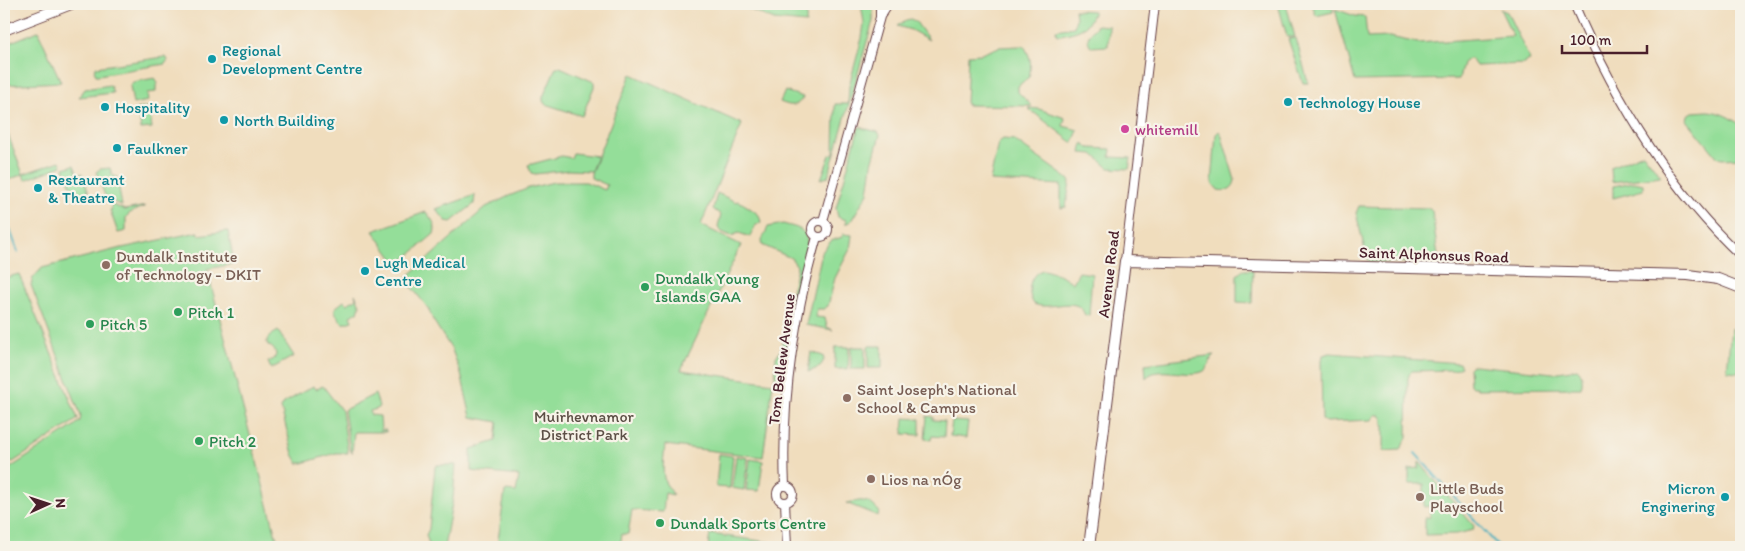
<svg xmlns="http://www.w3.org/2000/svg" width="1745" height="551" viewBox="0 0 1745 551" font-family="Itim,sans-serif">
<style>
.green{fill:#94de99;stroke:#6f7e62}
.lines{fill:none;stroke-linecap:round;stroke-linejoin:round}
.stream{stroke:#43b1c0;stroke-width:2}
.minor-casing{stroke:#633c41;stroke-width:10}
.major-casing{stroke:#633c41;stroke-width:12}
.minor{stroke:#fff;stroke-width:8}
.major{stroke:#fff;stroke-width:10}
.culture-dot{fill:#0f9aa8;stroke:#f7f3e8;stroke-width:2}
.hotel-dot{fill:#d1479c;stroke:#f7f3e8;stroke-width:2}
.education-dot{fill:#8d6e63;stroke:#f7f3e8;stroke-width:2}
.leisure-dot{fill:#2e9e5b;stroke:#f7f3e8;stroke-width:2}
.labels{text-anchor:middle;stroke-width:4.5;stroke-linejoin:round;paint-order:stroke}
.culture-label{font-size:16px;fill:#0d838f;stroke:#f7f3e8;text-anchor:start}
.hotel-label{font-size:16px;fill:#b23c85;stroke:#f7f3e8;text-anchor:start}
.street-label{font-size:16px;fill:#4a1f2b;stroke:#f7f3e8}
.education-label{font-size:16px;fill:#785e54;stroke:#f7f3e8;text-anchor:start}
.leisure-label{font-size:16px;fill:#27864d;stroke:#f7f3e8;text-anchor:start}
.park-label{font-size:16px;fill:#5c4f46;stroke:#f7f3e8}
</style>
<rect width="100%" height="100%" fill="#f7f3e8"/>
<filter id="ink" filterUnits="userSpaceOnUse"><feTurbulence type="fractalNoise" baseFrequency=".02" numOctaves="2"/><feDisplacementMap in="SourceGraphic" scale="10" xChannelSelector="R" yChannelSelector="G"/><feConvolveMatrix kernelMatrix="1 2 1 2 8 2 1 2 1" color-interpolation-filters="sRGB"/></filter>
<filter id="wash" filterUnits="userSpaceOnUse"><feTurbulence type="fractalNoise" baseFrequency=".0096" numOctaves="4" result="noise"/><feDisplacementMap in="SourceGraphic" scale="20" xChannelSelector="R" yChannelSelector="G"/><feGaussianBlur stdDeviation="1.12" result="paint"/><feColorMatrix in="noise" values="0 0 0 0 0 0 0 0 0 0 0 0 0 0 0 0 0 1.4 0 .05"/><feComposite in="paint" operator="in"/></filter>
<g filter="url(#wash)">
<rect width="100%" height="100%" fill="#f0ddbd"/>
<path class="green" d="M737 4H807L806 23 774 20Z
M861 4H873V21L828 177 821 179 830 155 834 154 835 104H848L849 86 862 38 864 23Z
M1278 4H1286L1295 37H1287Z
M1312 4H1322L1333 8V12L1316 16Z
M1335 9 1355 16 1365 17 1367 38 1390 37 1418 43 1513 36 1500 9 1507 12 1530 60 1525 62V64L1476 66 1471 59H1468L1463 63 1459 79 1355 81Z
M1075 10 1094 11C1087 30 1079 31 1061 35H1057L1056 30 1074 27 1076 18Z
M911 19 916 22 929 40 911 30 897 26 906 20Z
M1097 25 1109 26 1108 46 1091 47C1084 35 1091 35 1097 25Z
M38 31 61 82 4 85V45Z
M1296 38 1308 83H1303L1288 39Z
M1020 46H1024C1031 57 1032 65 1029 77L1018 86V92L1032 106 966 105 968 55 981 54 999 47Z
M164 57H166L168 60 165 64 99 75H96L94 71 96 67Z
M556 67H560L594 82V87L582 116 545 104 543 101V97Z
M631 74 742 124 701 225 741 245 681 370 773 383 763 457 665 445C664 456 661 474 666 484 669 488 671 490 673 495L665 493 663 512 632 510 628 534H622L620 547H497L505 491 516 492 519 476 471 471V449L496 441 498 422 471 417 461 374 452 350 433 320 428 308 405 279 486 207 509 196 529 188 554 182H586L605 190 607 185 591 178V173Z
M155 78 158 83 156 86V92L147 93 148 101 133 104 130 86 133 82Z
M110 85 113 93 79 97 85 89Z
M785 91 803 97C797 108 790 106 780 102Z
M149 107 152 128 141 129 139 115H136L135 109Z
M1028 108 1039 109 1065 118 1063 126 1078 130 1073 143Z
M1708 111C1721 112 1731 118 1741 125V158L1722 159 1718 158 1687 120 1688 115 1693 112Z
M859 127 878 132 880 135 872 164 868 193 851 221 845 224 846 220 838 217 836 208Z
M1219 131 1221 134 1235 180C1234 189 1226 192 1218 190L1212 183 1216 134Z
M7 132 23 174 60 161 62 166 25 180 23 174 4 182V134Z
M1003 139 1014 140 1068 179 1070 182 1066 207 1061 208V185L990 181 998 143Z
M1083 143 1089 148 1111 149 1110 157 1131 158 1129 169 1109 168 1093 154 1081 153Z
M573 153 597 156 591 171 569 170 535 174 531 173 528 165 562 156 571 158Z
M1643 153 1661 176 1612 182 1611 167Z
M74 165 78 175 82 173 89 193 74 194 64 168Z
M110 168 112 175 117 177 122 206 106 198 96 172 100 169Z
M1634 182 1643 184V190L1613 198V186Z
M717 193 736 202 737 201C746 204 752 210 759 215L761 222 755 226 750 237 739 233 731 236 720 231 718 226 721 215 713 209Z
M475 195 474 204 451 222 446 221 436 209Z
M110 204 125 210 146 206 130 213 126 217V231L118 233 110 210 112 209Z
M1359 206 1430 208 1432 211 1438 256 1434 263 1370 262 1367 259 1356 213Z
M426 212C432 220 437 224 434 234L400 263H396L373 231Z
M783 224C802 229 807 229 808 250L790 327 783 382 775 381 776 357 781 349 797 266 791 258 762 245V240L768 227Z
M228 231 234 264 207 269 279 547H9L4 538V472L74 426 80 421 81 416 31 285 33 278 42 268 117 249 198 232 199 235Z
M843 234 852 235 850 249 835 278 828 306 824 309H817L816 317 825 318 827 327 833 330 806 325 822 252 831 241 842 237Z
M1044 270 1061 275 1073 283 1079 272 1092 274 1089 315 1085 316C1079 293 1051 312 1034 304 1026 293 1029 272 1044 270Z
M1243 270H1253L1252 303 1237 302V275Z
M19 274 78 419 13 462 4 463V278Z
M355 294 360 305 358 312 350 316 352 321 343 324 335 313V308L344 301 347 304 356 299Z
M1731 328 1741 336V372L1727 371Z
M278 331 294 356 271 369 268 362 274 359C279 352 273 348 268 345 264 338 272 335 278 331Z
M868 346H882V368H868Z
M835 347H849L848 369H835Z
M851 347H865V369H851Z
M811 352 823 356 824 360 820 367 808 372Z
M1330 353 1459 363 1461 367 1453 370 1412 371 1410 373 1408 378 1407 438 1400 450 1384 451V426H1383V419L1380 415H1375L1372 420 1326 422 1322 420 1321 360H1322L1323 355Z
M1215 355C1209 359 1209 368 1204 371 1189 379 1157 364 1146 378L1145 364Z
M1474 365 1553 373 1577 369C1583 373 1583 382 1581 388L1477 389 1476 387H1472L1470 385 1469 368 1471 366Z
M313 386 316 389 323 386 342 411 348 453H336L303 463H298L293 454 281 408 284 403Z
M375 394 379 406 377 409 370 411 371 415 380 416 381 430H386V432H354L352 453 350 449 344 410Z
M927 416 933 417V420L945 421 944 437 932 436 931 440 925 439Z
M904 418 920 419V435L903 434Z
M952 421 968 422 966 438 950 436Z
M719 454 733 456 730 488 716 487Z
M736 456 748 458 744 490 732 488Z
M750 459 763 461 759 491 746 490Z
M1419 462 1474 526 1473 530 1457 534 1425 535V518L1430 517V506L1424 507V484H1409V469L1419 468Z
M437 465H456L453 498 444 547H430L426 535 429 529 435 467Z
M858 501C868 500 872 504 879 511L878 516 846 503Z
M710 534 769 542 768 547H708Z"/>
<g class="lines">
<path class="stream" d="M4 213 18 252
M1415 453 1499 547"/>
</g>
</g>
<g filter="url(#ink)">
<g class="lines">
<defs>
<path id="minor" d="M1574 4C1614 97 1666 186 1741 256
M881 15 888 4
M812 229a8 8 0 1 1 16 0a8 8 0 1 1-16 0Z
M823 221 880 17V4
M1125 261 1155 4
M785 486C781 402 794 317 817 237
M777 494a8 8 0 1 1 16 0a8 8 0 1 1-16 0Z
M785 502 787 547"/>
<path id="major" d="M4 30 71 4
M1089 547 1125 261 1688 275 1718 279 1741 288"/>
</defs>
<use href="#minor" class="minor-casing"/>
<use href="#major" class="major-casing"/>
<use href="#minor" class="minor"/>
<use href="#major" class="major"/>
</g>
</g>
<g class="culture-dot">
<circle cx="212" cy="59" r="5"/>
<circle cx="1288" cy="102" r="5"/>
<circle cx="105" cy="107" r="5"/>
<circle cx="224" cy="120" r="5"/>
<circle cx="117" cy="148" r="5"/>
<circle cx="38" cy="188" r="5"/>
<circle cx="365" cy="271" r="5"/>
<circle cx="1725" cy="497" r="5"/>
</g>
<circle class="hotel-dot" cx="1125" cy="129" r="5"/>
<g class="education-dot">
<circle cx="106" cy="265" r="5"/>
<circle cx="847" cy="398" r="5"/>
<circle cx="871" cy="479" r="5"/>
<circle cx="1420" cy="497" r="5"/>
</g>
<g class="leisure-dot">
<circle cx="645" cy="287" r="5"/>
<circle cx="178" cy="312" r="5"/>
<circle cx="90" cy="324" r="5"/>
<circle cx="199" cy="441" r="5"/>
<circle cx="660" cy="523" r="5"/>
</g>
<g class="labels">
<g class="culture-label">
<text x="222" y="56">Regional<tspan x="222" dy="18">Development Centre</tspan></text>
<text x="1298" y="108">Technology House</text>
<text x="115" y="113">Hospitality</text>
<text x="234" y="126">North Building</text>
<text x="127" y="154">Faulkner</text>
<text x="48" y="185">Restaurant<tspan x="48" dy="18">&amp; Theatre</tspan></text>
<text x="375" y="268">Lugh Medical<tspan x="375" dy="18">Centre</tspan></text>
<text x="1715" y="494" text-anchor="end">Micron<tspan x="1715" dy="18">Enginering</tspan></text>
</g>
<g class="hotel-label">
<text x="1135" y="135">whitemill</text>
</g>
<g class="street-label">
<text transform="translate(1434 254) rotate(2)" y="6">Saint Alphonsus Road</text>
<text transform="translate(1108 274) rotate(-83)" y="6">Avenue Road</text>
<text transform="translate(781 359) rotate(-83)" y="6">Tom Bellew Avenue</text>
</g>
<g class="education-label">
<text x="116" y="262">Dundalk Institute<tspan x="116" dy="18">of Technology - DKIT</tspan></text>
<text x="857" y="395">Saint Joseph's National<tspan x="857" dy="18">School &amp; Campus</tspan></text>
<text x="881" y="485">Lios na nÓg</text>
<text x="1430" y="494">Little Buds<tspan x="1430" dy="18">Playschool</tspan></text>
</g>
<g class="leisure-label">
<text x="655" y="284">Dundalk Young<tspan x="655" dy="18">Islands GAA</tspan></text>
<text x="188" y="318">Pitch 1</text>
<text x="100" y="330">Pitch 5</text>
<text x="209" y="447">Pitch 2</text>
<text x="670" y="529">Dundalk Sports Centre</text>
</g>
<g class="park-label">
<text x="584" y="422">Muirhevnamor<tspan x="584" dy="18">District Park</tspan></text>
</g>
</g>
<rect width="1745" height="551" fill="none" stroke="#f7f3e8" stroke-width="20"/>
<g transform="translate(48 504) rotate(87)" stroke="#f7f3e8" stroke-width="4" paint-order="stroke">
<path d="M0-4L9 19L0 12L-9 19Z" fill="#4a1f2b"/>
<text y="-8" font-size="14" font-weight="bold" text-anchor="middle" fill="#4a1f2b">N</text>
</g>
<path d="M1562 45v8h85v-8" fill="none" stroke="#4a1f2b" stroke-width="2.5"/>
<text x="1570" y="45" font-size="15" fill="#4a1f2b" stroke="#f7f3e8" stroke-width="4" paint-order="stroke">100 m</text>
</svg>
